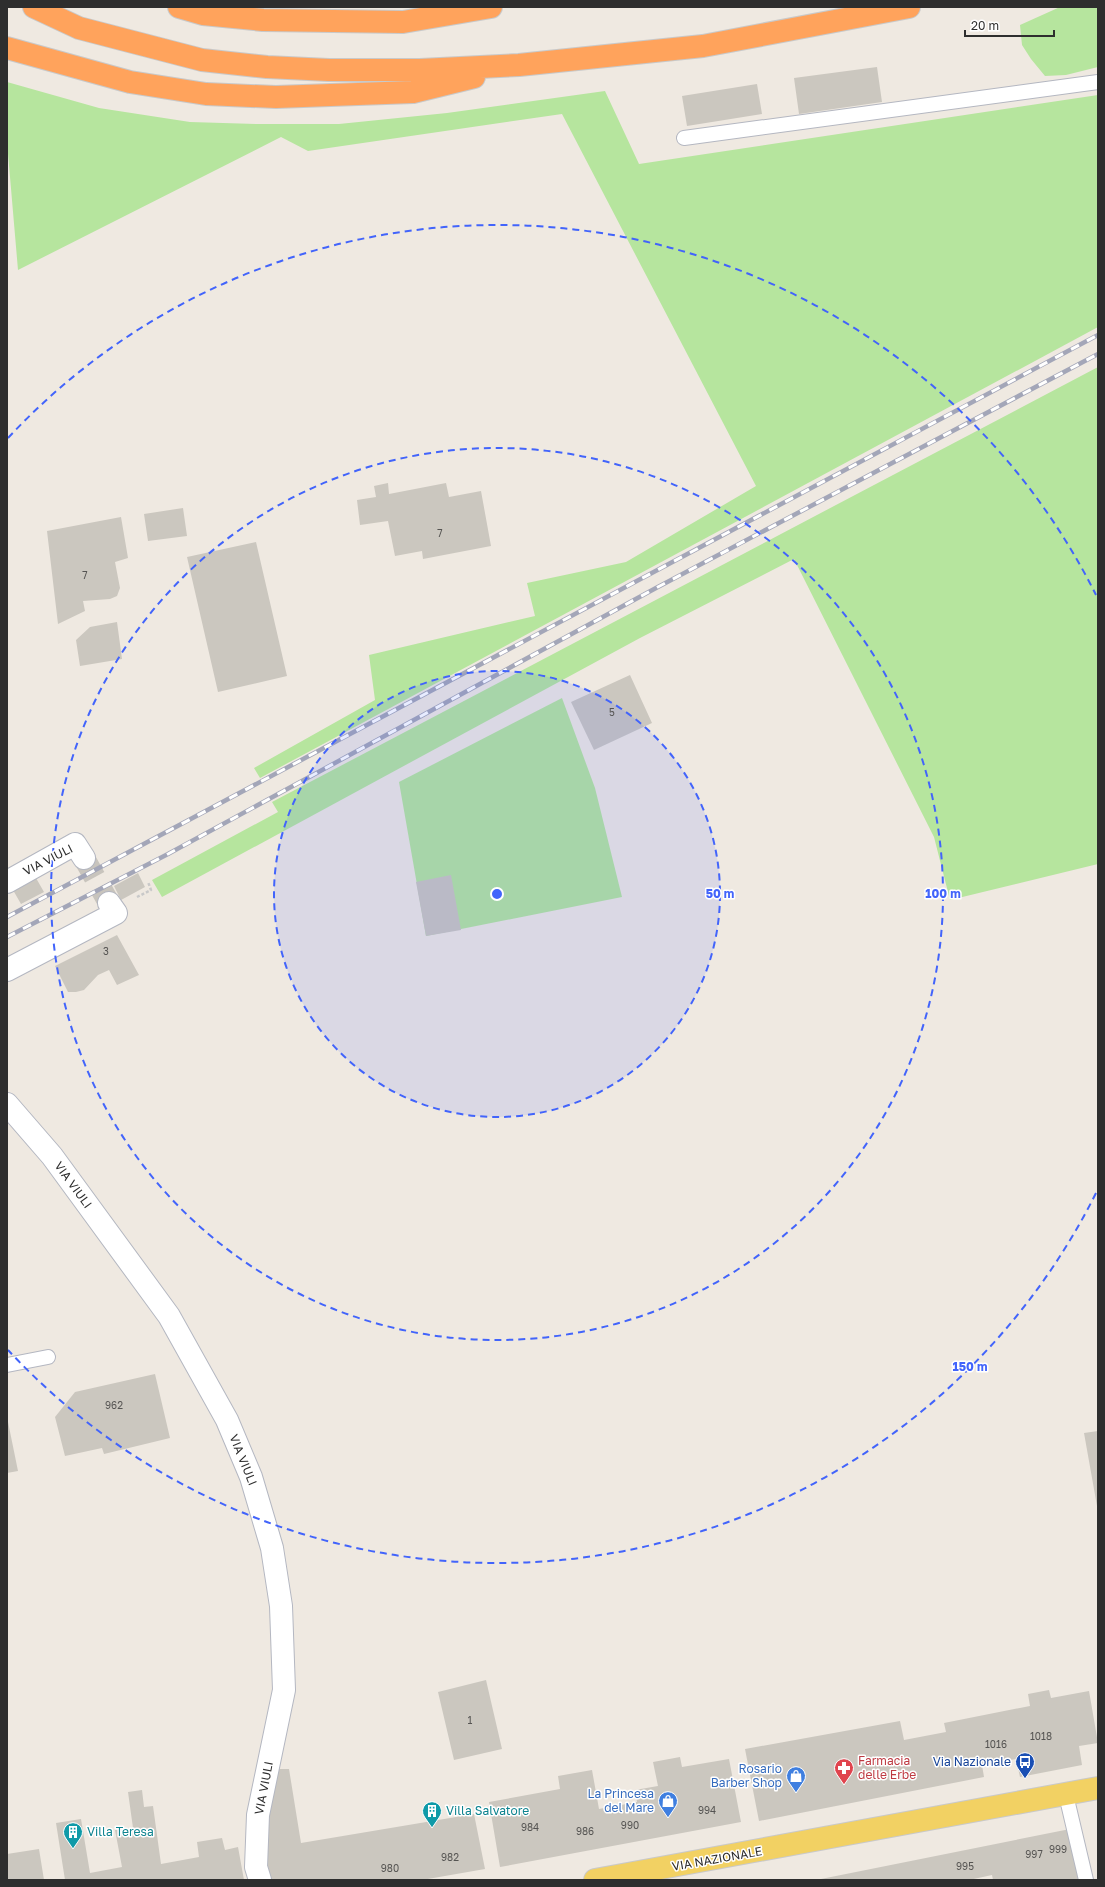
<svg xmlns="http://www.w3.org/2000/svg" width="1105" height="1887" viewBox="0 0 1105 1887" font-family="'Golos Text',sans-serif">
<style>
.green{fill:#b6e59e}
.building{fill:#cbc7bf}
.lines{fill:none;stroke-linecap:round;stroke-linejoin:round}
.minor-tunnel{stroke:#c8c4bd;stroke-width:22;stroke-dasharray:22 11;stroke-linecap:butt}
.service-casing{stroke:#b4b7c1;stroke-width:16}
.minor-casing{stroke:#b4b7c1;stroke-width:24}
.primary-casing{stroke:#c9c9c9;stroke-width:24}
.motorway-casing{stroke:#c9c9c9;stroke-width:24}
.path{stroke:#c9c9c9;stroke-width:2.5;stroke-dasharray:3 2;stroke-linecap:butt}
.service{stroke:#fff;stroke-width:14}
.minor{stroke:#fff;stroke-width:22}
.primary{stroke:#f2d163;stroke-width:22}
.motorway{stroke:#ffa35c;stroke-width:22}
.rail-casing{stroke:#a3a6b8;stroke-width:4.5}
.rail{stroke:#fff;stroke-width:3;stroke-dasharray:9;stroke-linecap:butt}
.ring{fill:none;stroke:#4264fb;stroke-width:2;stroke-dasharray:7 5}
.labels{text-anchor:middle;stroke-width:3;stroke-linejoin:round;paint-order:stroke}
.number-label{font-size:10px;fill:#555452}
.street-label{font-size:12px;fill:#2e2e2e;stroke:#fff}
.health-label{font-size:12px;fill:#be3a42;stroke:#fff;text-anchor:start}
.transit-label{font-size:12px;fill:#164399;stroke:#fff;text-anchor:end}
.shop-label{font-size:12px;fill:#366cbe;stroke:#fff;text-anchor:end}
.culture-label{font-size:12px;fill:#0d838f;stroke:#fff;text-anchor:start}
.centre{fill:#4264fb;stroke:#fff;stroke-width:2}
.ring-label{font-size:12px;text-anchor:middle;font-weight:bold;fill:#4264fb;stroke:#fff;stroke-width:3;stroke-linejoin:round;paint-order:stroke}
</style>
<rect width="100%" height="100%" fill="#efe9e1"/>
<path class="green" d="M1060 7H1098V67L1066 75 1045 76 1031 59 1022 45 1020 25Z
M7 82 99 108 190 122 258 124H339L447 113 605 91 639 164 1098 95V327L260 778 254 768 375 700 369 655 535 616 527 583 626 562 756 486 562 114 308 151 281 137 18 270 7 142Z
M1098 367V864L950 900 934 837 794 559 640 638 162 897 152 880 278 812 272 802Z
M562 698 595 788 622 897 426 936 399 782Z"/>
<path class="building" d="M877 67 882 102 799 114 794 78Z
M757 84 762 114 687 126 682 96Z
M388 483 389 494 446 483 449 497 481 491 491 546 423 559 422 551 395 556 388 521 360 525 357 500 376 497 374 486Z
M183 508 187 536 148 541 144 514Z
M121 517 128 558 115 562 120 588 117 596 110 599 83 601 85 611 58 624 47 531Z
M256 542 287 676 218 692 187 557Z
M117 622 122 659 80 666 76 640 90 627Z
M630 675 652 723 594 750 571 702Z
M138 873 145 887 121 900 114 886Z
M451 875 461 930 426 936 416 882Z
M36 878 44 892 21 904 13 890Z
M117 935 139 975 117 985 109 970 98 975 84 990 76 992H68L55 966Z
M155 1374 170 1438 104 1454 102 1448 65 1456 55 1417 75 1392Z
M7 1417 18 1471 7 1473Z
M1098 1431V1506H1097L1084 1433Z
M486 1680 502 1749 454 1760 438 1692Z
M1049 1690 1051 1698 1089 1691 1098 1743 1079 1746 1082 1765 1020 1777 1016 1759 982 1765 984 1777 759 1821 745 1749 900 1721 904 1740 946 1732 944 1723 1030 1706 1028 1694Z
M680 1757 682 1767 729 1759 741 1822 500 1867 489 1802 560 1789 558 1776 592 1770 599 1809 637 1802 635 1790 658 1786 653 1762Z
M275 1769H289L301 1843 474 1814 485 1869 422 1880H271L264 1850Z
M142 1790 144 1807 153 1806 161 1864 199 1857 197 1842 222 1838 225 1850 238 1847 244 1880H65L56 1823 81 1819 90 1873 122 1867 115 1830 133 1828 128 1792Z
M1070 1829 1080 1880H993L992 1875 969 1880H816Z
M39 1849 44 1880H7V1854Z"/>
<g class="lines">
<path class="minor-tunnel" d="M84 858 109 903"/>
<defs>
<path id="service" d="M684 138 1098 82
M7 1365 48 1357
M1066 1795 1086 1880"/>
<path id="minor" d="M7 882 75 844 84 858
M7 970 116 913 109 903
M7 1104 52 1156 169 1316 227 1420 251 1477 272 1548 281 1606 284 1690 258 1815 256 1867 260 1880"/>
<path id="primary" d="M595 1880 1098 1788"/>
<path id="motorway" d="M34 7 79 28 202 60 267 67 329 70H420L519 65 703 46 909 7
M179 7 203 14 263 20 403 22 491 7
M7 48 130 82 206 94 276 97 413 92 474 77"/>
</defs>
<use href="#service" class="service-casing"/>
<use href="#minor" class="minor-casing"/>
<use href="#primary" class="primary-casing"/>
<use href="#motorway" class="motorway-casing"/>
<path class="path" d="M137 897 151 890 148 882"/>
<use href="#service" class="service"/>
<use href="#minor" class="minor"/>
<use href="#primary" class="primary"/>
<use href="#motorway" class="motorway"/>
<defs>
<path id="rail" d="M7 917 1098 335
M7 937 168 854 656 588 1098 354"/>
</defs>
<use href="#rail" class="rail-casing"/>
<use href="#rail" class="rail"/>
</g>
<circle cx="497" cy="894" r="223" fill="#4264fb" fill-opacity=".12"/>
<g class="ring">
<circle cx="497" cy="894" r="223"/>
<circle cx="497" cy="894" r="446"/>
<path d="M1096 1193A669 669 0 0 1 8 1350M8 438A669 669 0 0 1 1096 595"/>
</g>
<defs>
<symbol id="bus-pin" viewBox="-11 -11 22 30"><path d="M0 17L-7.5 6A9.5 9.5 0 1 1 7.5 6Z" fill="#1a4fb4" stroke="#fff"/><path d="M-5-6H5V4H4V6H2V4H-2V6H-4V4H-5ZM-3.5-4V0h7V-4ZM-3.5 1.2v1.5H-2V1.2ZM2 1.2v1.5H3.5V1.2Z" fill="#fff"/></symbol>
<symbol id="pharmacy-pin" viewBox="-11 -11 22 30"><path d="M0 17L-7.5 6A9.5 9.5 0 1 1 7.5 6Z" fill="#e0444e" stroke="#fff"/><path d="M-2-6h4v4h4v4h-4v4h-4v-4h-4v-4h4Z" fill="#fff"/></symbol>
<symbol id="shop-pin" viewBox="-11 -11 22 30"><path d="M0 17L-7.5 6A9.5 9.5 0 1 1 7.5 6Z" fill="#3f7fe0" stroke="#fff"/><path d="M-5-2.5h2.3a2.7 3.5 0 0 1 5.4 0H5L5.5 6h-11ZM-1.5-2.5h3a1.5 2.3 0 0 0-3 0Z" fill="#fff"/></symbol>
<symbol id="building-pin" viewBox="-11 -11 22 30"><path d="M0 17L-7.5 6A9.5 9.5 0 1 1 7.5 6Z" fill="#0f9aa8" stroke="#fff"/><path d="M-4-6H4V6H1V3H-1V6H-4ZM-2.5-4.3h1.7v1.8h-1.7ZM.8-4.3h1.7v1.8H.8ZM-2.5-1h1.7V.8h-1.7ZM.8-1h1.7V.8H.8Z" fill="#fff"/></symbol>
</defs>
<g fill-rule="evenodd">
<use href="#bus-pin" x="1014" y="1751" width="22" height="30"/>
<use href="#pharmacy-pin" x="833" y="1757" width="22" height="30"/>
<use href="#shop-pin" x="785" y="1765" width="22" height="30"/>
<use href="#shop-pin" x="657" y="1790" width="22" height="30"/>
<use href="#building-pin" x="421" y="1800" width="22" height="30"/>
<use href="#building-pin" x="62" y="1821" width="22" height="30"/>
</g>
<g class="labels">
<g class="number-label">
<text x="440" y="537">7</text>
<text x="85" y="579">7</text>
<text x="612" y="716">5</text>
<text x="106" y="955">3</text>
<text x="114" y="1409">962</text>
<text x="470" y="1724">1</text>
<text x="1041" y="1740">1018</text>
<text x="996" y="1748">1016</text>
<text x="707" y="1814">994</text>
<text x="630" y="1829">990</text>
<text x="530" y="1831">984</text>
<text x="585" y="1835">986</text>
<text x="1058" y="1853">999</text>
<text x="1034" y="1858">997</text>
<text x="450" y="1861">982</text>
<text x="965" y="1870">995</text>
<text x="390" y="1872">980</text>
</g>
<g class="street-label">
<text transform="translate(48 860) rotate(-27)" y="4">VIA VIULI</text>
<text transform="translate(73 1185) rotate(54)" y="4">VIA VIULI</text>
<text transform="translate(243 1460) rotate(68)" y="4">VIA VIULI</text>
<text transform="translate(264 1788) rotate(-79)" y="4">VIA VIULI</text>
<text transform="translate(717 1859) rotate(-10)" y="4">VIA NAZIONALE</text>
</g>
<g class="health-label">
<text x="858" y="1765">Farmacia<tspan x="858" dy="14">delle Erbe</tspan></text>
</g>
<g class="transit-label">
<text x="1011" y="1766">Via Nazionale</text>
</g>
<g class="shop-label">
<text x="782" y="1773">Rosario<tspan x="782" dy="14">Barber Shop</tspan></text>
<text x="654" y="1798">La Princesa<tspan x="654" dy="14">del Mare</tspan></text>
</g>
<g class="culture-label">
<text x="446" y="1815">Villa Salvatore</text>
<text x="87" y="1836">Villa Teresa</text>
</g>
</g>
<circle cx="497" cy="894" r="6" class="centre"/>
<g class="ring-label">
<text x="720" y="898">50 m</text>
<text x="943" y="898">100 m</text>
<text x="970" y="1371">150 m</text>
</g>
<rect width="1105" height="1887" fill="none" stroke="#2e2e2e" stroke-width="16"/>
<path d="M965 30v6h89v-6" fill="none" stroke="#2e2e2e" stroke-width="2"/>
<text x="971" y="30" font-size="12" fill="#2e2e2e" stroke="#ffffff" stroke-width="3" paint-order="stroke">20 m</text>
</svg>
